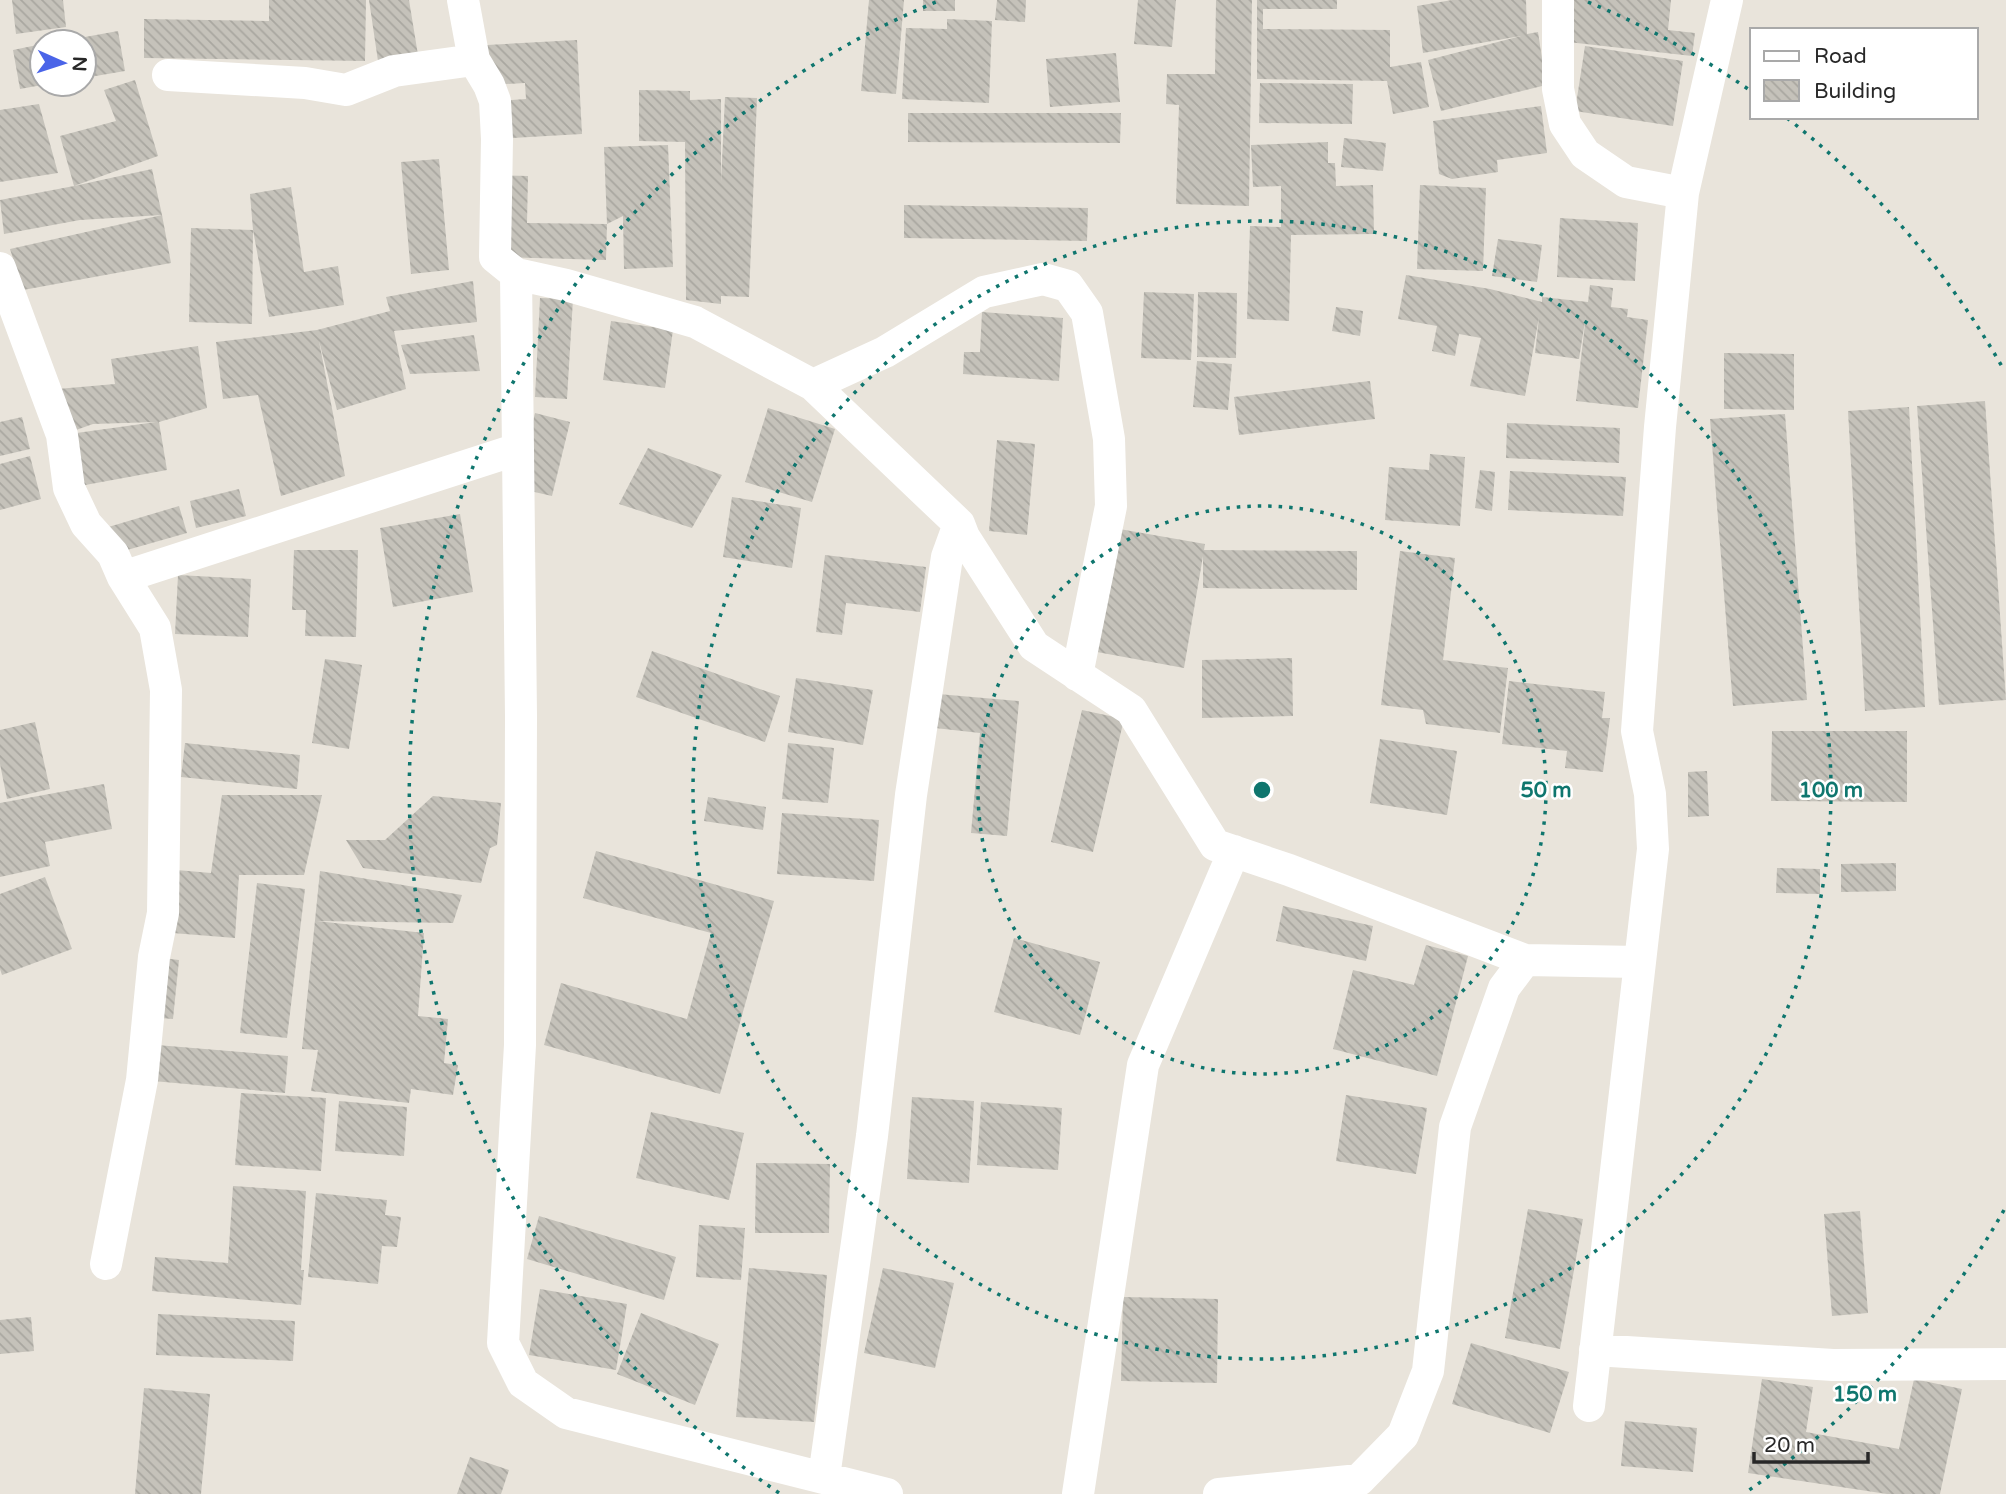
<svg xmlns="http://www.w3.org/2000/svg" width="2006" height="1494" viewBox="0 0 2006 1494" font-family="'Varela Round',sans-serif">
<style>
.building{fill:url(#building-back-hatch);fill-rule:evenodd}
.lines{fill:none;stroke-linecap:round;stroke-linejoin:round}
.minor{stroke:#fff;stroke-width:32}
.ring{fill:none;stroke:#0f766e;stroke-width:3.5;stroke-dasharray:3.5 7}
.centre{fill:#0f766e;stroke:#fff;stroke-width:3.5}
.ring-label{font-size:21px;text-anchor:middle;font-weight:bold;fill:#0f766e;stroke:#fff;stroke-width:5;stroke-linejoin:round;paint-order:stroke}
</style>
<defs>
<pattern id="building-back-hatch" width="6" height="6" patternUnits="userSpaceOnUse" patternTransform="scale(1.75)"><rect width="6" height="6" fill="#c5c2ba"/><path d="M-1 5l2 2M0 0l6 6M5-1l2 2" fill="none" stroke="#a9a7a0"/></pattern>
</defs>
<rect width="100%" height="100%" fill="#e9e4db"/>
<path class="building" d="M12 0H63L66 27 16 34Z
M269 0H366L365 61 144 58V19L269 21Z
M369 0H409L418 55 378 61Z
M869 0H904L896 94 861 91Z
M923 0H955V11H923Z
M997 0H1026L1025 22 995 20Z
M1138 0H1176L1172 47 1134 44Z
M1216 0H1252L1249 206 1176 204 1179 105 1166 104 1167 74H1215Z
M1257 0H1337V9H1263V29L1390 30V67L1421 62 1429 107 1393 114 1387 81 1257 79Z
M1452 0H1526L1527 34 1538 32 1546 85 1441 111 1428 60 1521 36 1423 53 1417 6Z
M1572 0H1671L1668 30 1695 33 1692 56 1568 42Z
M947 19 992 21 989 103 902 99 906 28 947 29Z
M118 31 125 71 84 78V42L63 41Z
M577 40 582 134 497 139 495 101 526 99 525 83 489 85 487 45Z
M42 44V85L20 89 13 50Z
M1585 46 1683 61 1673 126 1575 111Z
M1116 53 1120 102 1050 107 1046 59Z
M135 80 158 156 74 186 152 169 162 215 80 220 4 234 0 200 74 186 60 136 116 121 104 90Z
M1260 83 1353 84 1352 124 1259 123Z
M639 90 690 91V100L721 99V182L725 97 757 98 749 297 721 296V304L686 300 685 142 639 141Z
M39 104 58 173 0 182V110Z
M1541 106 1547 153 1497 160 1498 172 1452 179 1439 174 1433 121Z
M908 113H1121L1120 143 908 142Z
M1344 138 1386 143 1383 171 1341 167Z
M1328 142V163H1335L1336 186 1373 185 1374 234 1291 235 1289 321 1247 319 1250 226 1281 227V186L1253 187 1251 145Z
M668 145 673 267 624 269 623 216 607 224 604 147Z
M439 159 449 270 411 274 401 162Z
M496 175 528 176 527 223 607 224 606 260 495 257Z
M1420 185 1486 188 1483 271 1417 269Z
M291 187 304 272 338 266 344 305 269 317 253 230 250 194Z
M904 205 1088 208 1087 241 904 238Z
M162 215 171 263 23 290 10 249Z
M1560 218 1638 223 1635 281 1557 277Z
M191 228 253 230 252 324 189 322Z
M1498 239 1542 245 1537 282 1492 276Z
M1406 275 1490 289 1542 302V297L1588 302 1590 285 1613 288 1611 307 1628 309 1627 317 1648 320 1638 408 1576 401 1586 315 1579 359 1535 353 1539 317 1525 396 1470 386 1481 338 1459 334 1455 356 1432 351 1437 326 1398 319Z
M473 281 477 322 394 331 406 389 337 410 319 341 345 476 281 496 258 395 223 399 216 342 317 330 390 311 386 297Z
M1144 292 1194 294 1191 360 1141 358Z
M1198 292 1237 293 1236 358 1197 357Z
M540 298 573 299 567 399 535 397Z
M1336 307 1363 311 1360 336 1332 331Z
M982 312 1063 318 1059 381 963 374 964 352H980Z
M611 321 673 330 665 388 603 380Z
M474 335 480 371 410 374 401 345Z
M198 346 207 408 159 422 167 470 69 488 46 390 115 384 111 359ZM156 422 62 435 93 424Z
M1724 353 1794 354V410L1724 409Z
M1197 361 1232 364 1228 410 1193 407Z
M1370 381 1375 419 1239 435 1234 397Z
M1985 401 2006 700 1939 705 1917 406Z
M1909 407 1925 707 1865 711 1848 411Z
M768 408 835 429 812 502 745 482Z
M535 413 570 422 552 496 517 488Z
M1785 414 1807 700 1733 706 1710 419Z
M22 417 30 449 0 456V422Z
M1507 423 1620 428 1619 463 1506 458Z
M997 440 1035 444 1027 535 989 531Z
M648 448 722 475 692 528 619 504Z
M1430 454 1465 457 1460 526 1385 520 1389 467 1429 470Z
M30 456 41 499 0 510V464Z
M1480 470 1495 472 1492 511 1475 508Z
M1510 471 1626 477 1623 516 1508 510Z
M239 489 246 516 196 528 190 501Z
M732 497 801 508 792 568 723 557Z
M179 506 187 533 113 554 105 528Z
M460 514 473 592 393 607 380 528Z
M1108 527 1205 544 1204 550 1357 551V590L1203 588V556L1184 668 1086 650Z
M294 550H358L356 637 305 636 306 610H292Z
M1400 551 1455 558 1443 660 1508 668 1500 733 1426 724 1423 710 1381 705Z
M825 555 926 567 920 612 846 603 842 635 816 632Z
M178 575 251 579 248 637 175 634Z
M652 651 780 696 765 742 636 697Z
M1292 658 1293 716 1202 718V660Z
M325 659 362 665 349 749 312 743Z
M796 678 873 690 863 745 788 732Z
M1509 681 1605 692 1602 718H1610L1603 772 1565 768 1567 751 1502 744Z
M938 694 1019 701 1007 836 971 833 980 733 935 728Z
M1082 710 1124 719 1093 852 1051 842Z
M35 722 50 789 7 799 0 764V730Z
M1772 731H1907V802L1771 801Z
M1380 739 1457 751 1447 815 1370 803Z
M185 743 300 755 297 789 181 777Z
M788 743 834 748 828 803 782 799Z
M1707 771 1709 816 1688 817V772Z
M104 784 112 829 45 842 50 866 0 877V803Z
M222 795H322L304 875H239L235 938 160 932 165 869 211 873Z
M433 796 501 803 497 845 490 848 481 883 363 868 346 840H385Z
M708 797 766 807 763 830 704 821Z
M782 813 879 820 874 881 777 874Z
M596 851 774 901 720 1094 544 1045 561 983 687 1019 711 933 583 898Z
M1896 863V891L1841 892V864Z
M1777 868 1820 869V894L1776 893Z
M320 871 462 895 453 923 317 921 424 933 418 1016 448 1019 444 1063 458 1065 453 1095 411 1089 409 1103 311 1091 318 1050 302 1049Z
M45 877 72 949 2 975 0 969V894Z
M257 883 305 889 287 1038 240 1033Z
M1283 906 1373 926 1366 961 1276 941Z
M1014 938 1100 962 1080 1035 994 1012Z
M1426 945 1468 956 1437 1076 1333 1049 1353 970 1414 985Z
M154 957 179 960 173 1019 148 1017Z
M145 1044 288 1056 285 1093 142 1080Z
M241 1093 326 1098 321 1171 235 1165Z
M1346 1095 1427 1108 1416 1174 1336 1161Z
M912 1097 974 1101 969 1183 907 1179Z
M339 1101 407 1107 404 1156 335 1151Z
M981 1102 1062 1108 1058 1170 977 1165Z
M651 1112 744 1133 729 1200 636 1178Z
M756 1163 830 1164 829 1233H755Z
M233 1186 306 1191 301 1270H304L301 1305 152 1291 155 1257 228 1263Z
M316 1193 387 1200 385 1215 401 1217 397 1247 382 1246 378 1284 308 1277Z
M1528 1209 1583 1219 1560 1349 1505 1338Z
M1860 1211 1868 1313 1832 1316 1824 1214Z
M539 1216 676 1257 664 1300 527 1259Z
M699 1225 745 1228 741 1280 696 1277Z
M749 1268 827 1275 814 1422 736 1417Z
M883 1268 954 1283 935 1368 864 1353Z
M540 1289 627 1304 616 1370 529 1355Z
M1123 1297 1218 1299 1217 1383 1121 1381Z
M641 1313 719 1344 695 1405 617 1374Z
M158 1314 295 1321 293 1361 156 1355Z
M31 1317 34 1351 0 1354V1320Z
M1471 1343 1569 1372 1550 1433 1452 1404Z
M1762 1379 1813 1387 1806 1432 1899 1449 1914 1379 1962 1389 1940 1494H1887L1748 1473Z
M144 1388 210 1394 201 1494H135Z
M1625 1421 1697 1428 1693 1472 1621 1466Z
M470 1457 509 1470 501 1494H457Z"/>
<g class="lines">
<path class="minor" d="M463 0 474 60 489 85 495 101 497 139 495 257 516 274 566 285 695 322 813 385 959 524 964 537 1034 646 1131 710 1215 845 1289 870 1525 960
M1558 0V89L1565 124 1585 154 1626 182 1683 193
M168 75 305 83 346 90 394 71 474 60
M0 268 62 435 69 488 86 524 113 554 123 577 155 628 166 690 163 913 154 957 142 1080 106 1264
M516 274 521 716 520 1045 503 1343 523 1383 566 1413 887 1494
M813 385 885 352 984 292 1043 279 1068 286 1087 313 1109 439 1111 506 1077 675
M123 577 518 449
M1595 1350 1833 1365 2006 1364
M1589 1406 1653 849 1650 794 1637 731 1660 427 1683 193 1727 0
M824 1477 872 1136 911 795 947 557 959 524
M1078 1494 1143 1065 1234 851
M1219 1494 1359 1480 1403 1435 1428 1371 1455 1127 1504 988 1525 960 1639 962"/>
</g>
<g class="ring">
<circle cx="1262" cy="790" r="284"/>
<circle cx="1262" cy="790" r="569"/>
<path d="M2004 1210A853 853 0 0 1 1745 1493M779 1493A853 853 0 0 1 936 2M1588 2A853 853 0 0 1 1751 91M1787 118A853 853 0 0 1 2004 370"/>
</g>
<circle cx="1262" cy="790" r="10" class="centre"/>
<g class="ring-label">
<text x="1546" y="797">50 m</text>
<text x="1831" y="797">100 m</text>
<text x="1865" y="1401">150 m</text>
</g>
<rect x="1750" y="28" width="228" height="91" fill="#ffffff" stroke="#a9a9a9" stroke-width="2"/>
<rect x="1764" y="51" width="35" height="10" fill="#ffffff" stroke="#a9a9a9" stroke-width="2"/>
<text x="1814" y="63" font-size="21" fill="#282828">Road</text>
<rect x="1764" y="80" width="35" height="21" fill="url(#building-back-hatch)" stroke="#a9a9a9" stroke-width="2"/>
<text x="1814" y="98" font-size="21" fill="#282828">Building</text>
<g transform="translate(63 63) rotate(93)"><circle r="33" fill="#ffffff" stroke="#a9a9a9" stroke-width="2"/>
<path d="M0-5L12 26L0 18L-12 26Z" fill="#4a64e8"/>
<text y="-10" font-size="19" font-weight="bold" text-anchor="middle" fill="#282828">N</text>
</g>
<path d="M1754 1452v10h114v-10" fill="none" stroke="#282828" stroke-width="3.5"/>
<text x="1764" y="1452" font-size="21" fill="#282828" stroke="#ffffff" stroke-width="5" paint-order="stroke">20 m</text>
</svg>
